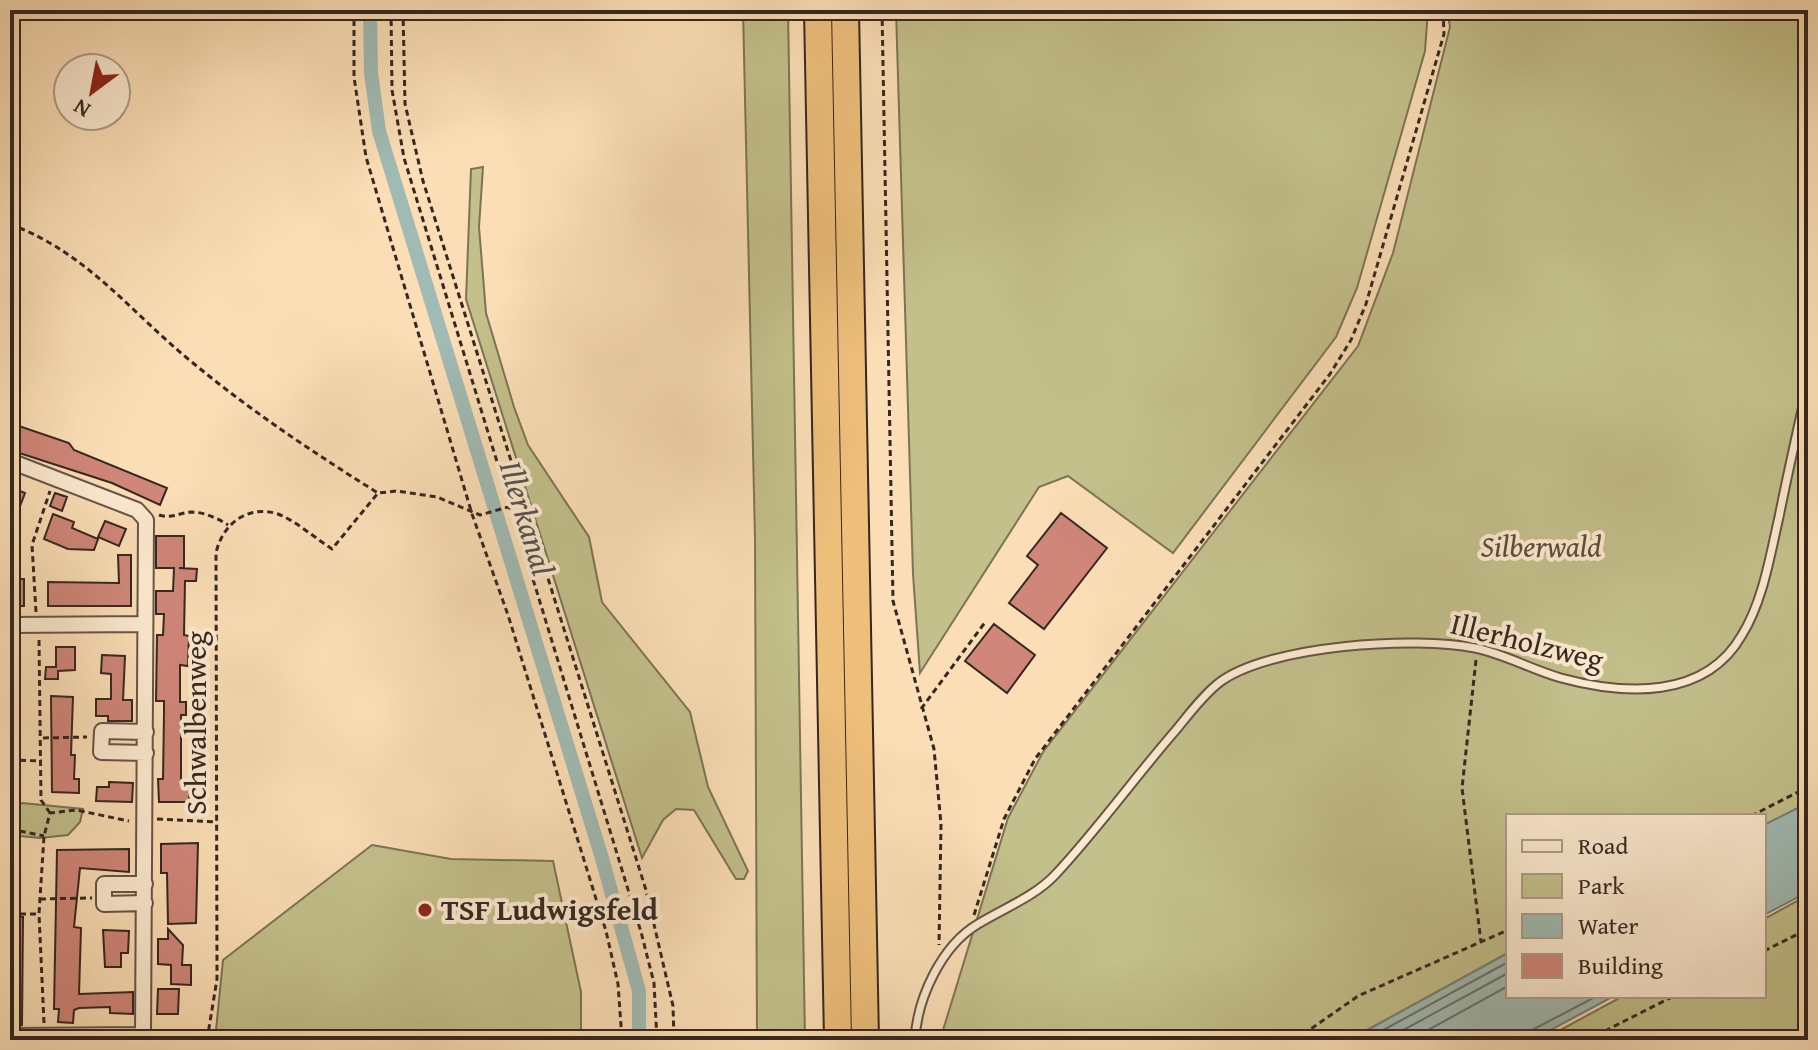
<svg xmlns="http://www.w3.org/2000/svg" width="1818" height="1050" viewBox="0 0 1818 1050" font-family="'Gentium Book Plus',serif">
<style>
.green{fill:#c3c08b;stroke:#7c7456;stroke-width:2}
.water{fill:#a0bbb4;stroke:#75807a;stroke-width:2}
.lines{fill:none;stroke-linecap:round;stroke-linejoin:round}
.shore{stroke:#6a716b;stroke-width:2}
.canal{stroke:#a0bbb4;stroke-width:14}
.building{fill:#d08679;stroke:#352722;stroke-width:2}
.lane-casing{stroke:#665547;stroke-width:11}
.street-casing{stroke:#665547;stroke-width:18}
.highway-casing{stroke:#352722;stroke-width:30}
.path{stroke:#352722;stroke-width:3;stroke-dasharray:6 4;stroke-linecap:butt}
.lane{stroke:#fcead0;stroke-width:7}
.street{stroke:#fcead0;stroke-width:14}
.highway{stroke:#eebf7b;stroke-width:26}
.poi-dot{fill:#8f2418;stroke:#fcead0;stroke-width:3}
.labels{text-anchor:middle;stroke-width:8;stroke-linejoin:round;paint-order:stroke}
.park-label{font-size:30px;font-style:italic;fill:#584d3c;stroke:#fcead0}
.street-label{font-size:30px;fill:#352722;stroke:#fcead0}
.poi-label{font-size:30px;font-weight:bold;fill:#352722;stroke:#fcead0;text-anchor:start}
.water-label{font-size:32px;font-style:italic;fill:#55534e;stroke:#fcead0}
</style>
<rect width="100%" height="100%" fill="#fbdeb6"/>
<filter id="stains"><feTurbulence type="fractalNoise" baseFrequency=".0025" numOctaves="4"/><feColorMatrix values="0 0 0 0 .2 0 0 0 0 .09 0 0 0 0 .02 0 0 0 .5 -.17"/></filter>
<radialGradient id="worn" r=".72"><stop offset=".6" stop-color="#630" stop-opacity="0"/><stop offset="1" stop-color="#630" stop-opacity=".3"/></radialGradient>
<path class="green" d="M743 10H788L805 1040H757L755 539Z
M896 10H1428L1425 51 1357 288 1336 337 1173 553 1068 476 1039 487 920 673 913 574Z
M1447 10H1808V803L1764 825V816H1508V953L1349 1040H940L1008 818 1043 752 1358 346 1393 253 1450 27Z
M483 167 479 227 486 313 514 407 528 445 589 537 602 602 690 712 708 787 748 871 744 879H736L694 810 676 809 663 820 642 858 466 299 471 169Z
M22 803 83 809 80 822 68 835 40 838 10 835V811Z
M372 845 451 859 553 861 581 992V1040H215L223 960Z
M1808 895V1040H1542L1623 996H1764V919Z"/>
<path class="water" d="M1808 803V892L1764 915V825Z
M1508 953V996H1614L1532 1040H1349Z"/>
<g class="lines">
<path class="shore" d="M1365 1040 1508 962
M1385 1040 1508 973
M1410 1040 1508 986
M1530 1040 1534 1029 1597 996"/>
<path class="canal" d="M370 10 371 73 379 131 601 855 639 991V1040"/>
</g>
<path class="building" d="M10 423 69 443 74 450 167 488 160 505 112 483 10 450Z
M10 487 25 493 11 530H10Z
M55 493 67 497 62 511 50 506Z
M1061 513 1107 548 1044 629 1009 603 1038 565 1027 556Z
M53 514 74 522 72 528 98 539 94 550 68 549 44 539Z
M105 521 126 529 119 546 98 537Z
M156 536H184V568H179L197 569 196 581H185L184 635 189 636 188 666 180 665V702H186V715H181V779H189V802H159L158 779H163L164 714V701H156L157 635H163L164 614H156V591H173L174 568H156Z
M118 555H131V606H48V582L119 583Z
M10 579H24V606H10Z
M994 624 1035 655 1007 693 965 661Z
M56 647H75V670L58 671V679H45L46 667H56Z
M102 655 125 656 123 700H132V721H108V716H96V699H111V674L101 673Z
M51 696 73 697 71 755H75L74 779H79V793L52 792Z
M109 782 133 783 132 802 96 801 97 787H109Z
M198 843 196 923 168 924 167 873H161V844Z
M129 849V872L80 868 74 927 81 928 79 994 133 992V1014L110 1013V1007L79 1008 74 1010 73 1023 58 1022 59 1009H54L57 850Z
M10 917H23L22 1025H10Z
M168 929 183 945 182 965H191V985L171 984V965L158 964V939H168Z
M103 930 129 931 128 953H121V967H105Z
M158 989H179L178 1014H157Z"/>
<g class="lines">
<defs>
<path id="lane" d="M915 1040C917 999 941 946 978 924 1004 908 1034 897 1055 875 1098 829 1135 777 1176 730 1189 714 1204 694 1220 682 1270 645 1415 636 1475 648 1505 654 1532 670 1561 678 1624 695 1705 700 1742 635 1763 601 1770 556 1779 517 1788 472 1798 428 1808 383"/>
<path id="street" d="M10 461 137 510 146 520 143 1035 10 1036
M10 625 144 624
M146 753 101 752 102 731 146 732
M145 903 104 904V884H145"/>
<path id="highway" d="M818 10 838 1040
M845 10 865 1040"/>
</defs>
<use href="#lane" class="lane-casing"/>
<use href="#street" class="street-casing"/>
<use href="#highway" class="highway-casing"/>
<path class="path" d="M354 10V77L366 157 472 514 508 615 606 931 618 984 622 1040
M391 10 392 90 404 158 641 932 654 983 657 1040
M403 10 405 104 423 181 646 890 673 1006 674 1040
M882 10 893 601 934 749 941 824 939 945
M10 224C89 254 130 312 193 363 251 411 314 453 378 493
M159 515C171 519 179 513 191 512 204 512 217 518 228 525
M36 612 32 545 50 491
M39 640 41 800 50 813
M1476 660 1462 788 1481 942
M921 709 986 621
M43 738 87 737
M10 760 42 761
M1751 816 1808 787
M157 819 217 822
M10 829 44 836
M40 899 92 898
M10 914H39
M974 915 1004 819 1035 759 1330 374 1351 340 1366 304 1444 34 1443 10
M1764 951 1808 929
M44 1023 39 914 44 836 50 813 76 810 129 821
M155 1036 207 1039
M207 1040 217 979 216 553C222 525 247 504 278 514 296 521 315 538 332 549L378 493 397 491 437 497 480 515 508 507 529 523
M1295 1040 1358 996 1508 930
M1587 1040 1674 996"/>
<use href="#lane" class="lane"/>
<use href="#street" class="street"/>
<use href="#highway" class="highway"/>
</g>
<circle class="poi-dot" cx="425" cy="910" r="8"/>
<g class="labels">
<g class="park-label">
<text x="1541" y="557">Silberwald</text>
</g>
<g class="street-label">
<text transform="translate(1527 642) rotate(14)" y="10">Illerholzweg</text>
<text transform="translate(196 723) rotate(-90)" y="10">Schwalbenweg</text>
</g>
<g class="poi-label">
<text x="441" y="920">TSF Ludwigsfeld</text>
</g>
<g class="water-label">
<text transform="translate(527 518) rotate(73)" y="11">Illerkanal</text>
</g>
</g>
<rect width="1818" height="1050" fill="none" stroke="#fbdeb6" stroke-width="40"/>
<rect x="12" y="12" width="1794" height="1026" fill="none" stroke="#352722" stroke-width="4"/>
<rect x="20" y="20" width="1778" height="1010" fill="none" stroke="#352722" stroke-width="2"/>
<rect x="1506" y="814" width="260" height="184" fill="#fcead0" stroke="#ac9c8a" stroke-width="2"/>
<rect x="1522" y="840" width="40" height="12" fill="#fcead0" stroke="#ac9c8a" stroke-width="2"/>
<text x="1578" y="854" font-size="24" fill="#352722">Road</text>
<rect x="1522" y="874" width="40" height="24" fill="#c3c08b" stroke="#ac9c8a" stroke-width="2"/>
<text x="1578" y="894" font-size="24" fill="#352722">Park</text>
<rect x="1522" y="914" width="40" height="24" fill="#a0bbb4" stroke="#ac9c8a" stroke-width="2"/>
<text x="1578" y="934" font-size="24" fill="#352722">Water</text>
<rect x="1522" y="954" width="40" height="24" fill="#d08679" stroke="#ac9c8a" stroke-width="2"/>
<text x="1578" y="974" font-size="24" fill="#352722">Building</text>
<g transform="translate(92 92) rotate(212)"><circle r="38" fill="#fcead0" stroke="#ac9c8a" stroke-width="2"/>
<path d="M0-6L14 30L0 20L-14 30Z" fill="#8f2418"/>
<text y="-12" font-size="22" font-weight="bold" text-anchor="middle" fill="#352722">N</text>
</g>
<rect width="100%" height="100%" filter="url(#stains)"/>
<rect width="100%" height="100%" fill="url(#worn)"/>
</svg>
